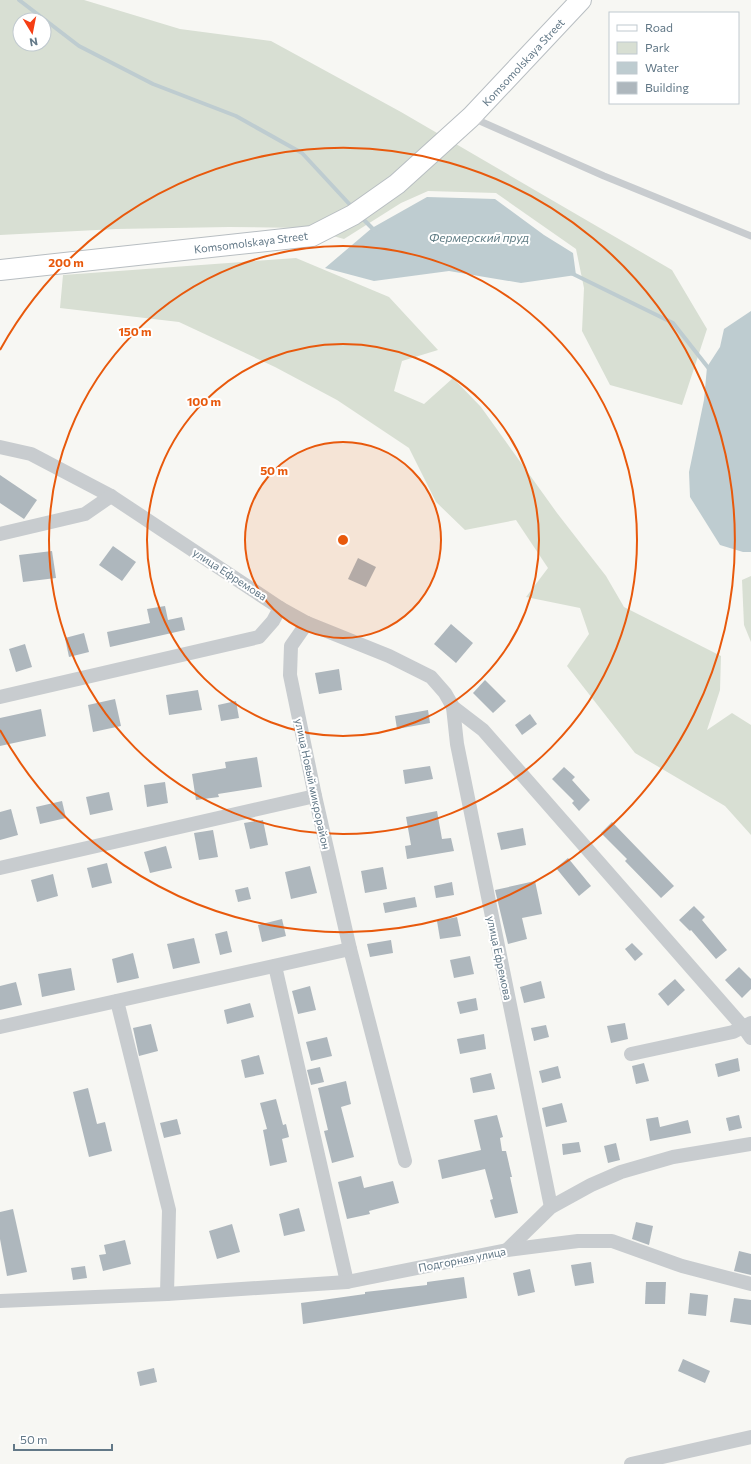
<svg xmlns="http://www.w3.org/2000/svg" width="751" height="1464" viewBox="0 0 751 1464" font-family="Commissioner,sans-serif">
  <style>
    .green { fill: #d8dfd3; fill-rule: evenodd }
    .water { fill: #beccd0 }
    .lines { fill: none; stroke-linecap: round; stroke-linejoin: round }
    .stream { stroke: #beccd0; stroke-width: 4 }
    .building { fill: #aeb7bd }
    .secondary-casing { stroke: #b8bec2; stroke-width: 22 }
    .lane { stroke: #c8cccf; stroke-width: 7 }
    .street { stroke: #c8cccf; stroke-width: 14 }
    .secondary { stroke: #fff; stroke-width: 20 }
    .ring { fill: none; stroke: #e8590c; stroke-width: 2 }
    .labels { text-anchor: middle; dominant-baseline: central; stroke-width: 4; stroke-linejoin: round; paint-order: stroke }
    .street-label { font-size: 11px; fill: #627887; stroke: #fff }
    .water-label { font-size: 12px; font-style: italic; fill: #5e7b83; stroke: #fff }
    .centre { fill: #e8590c; stroke: #fff; stroke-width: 2 }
    .ring-label { font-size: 12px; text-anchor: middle; font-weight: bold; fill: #e8590c; stroke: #fff; stroke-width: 4; stroke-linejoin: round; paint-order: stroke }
  </style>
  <rect width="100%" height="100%" fill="#f7f7f3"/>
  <g class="green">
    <path d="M 0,0 L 84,0 L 180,29 L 271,41 L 401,112 L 672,270 L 707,329 L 682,405 L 610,385 L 582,331 L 584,288 L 576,249 L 496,193 L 428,191 L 401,203 L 344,239 L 304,228 L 229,227 L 116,229 L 0,235 ZM 20,20 L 44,20 L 44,44 L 20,44 Z"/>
    <path d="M 296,258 L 389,297 L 438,350 L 402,361 L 394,391 L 424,404 L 453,378 L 481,407 L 557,513 L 606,576 L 624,607 L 721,656 L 720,690 L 707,730 L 732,713 L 751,725 L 751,835 L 725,806 L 635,753 L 567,666 L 589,634 L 580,608 L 526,597 L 548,568 L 516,520 L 465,530 L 436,502 L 409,448 L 337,400 L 275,367 L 179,322 L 60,308 L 63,275 Z"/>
    <path d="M 751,576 L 751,642 L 744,625 L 742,580 Z"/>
  </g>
  <g class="water">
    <path d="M 427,197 L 495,199 L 544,235 L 573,253 L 576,275 L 521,283 L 449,271 L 374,281 L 325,268 L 372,228 Z"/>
    <path d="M 751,311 L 751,552 L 743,552 L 720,545 L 690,497 L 689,472 L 704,400 L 707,367 L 720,347 L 724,329 Z"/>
  </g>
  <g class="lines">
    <g class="stream">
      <path d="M 19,0 L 79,46 L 153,84 L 236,116 L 302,153 L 353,208"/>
      <path d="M 360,216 L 375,231"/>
      <path d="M 571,273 L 673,323 L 710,370"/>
    </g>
  </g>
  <g class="building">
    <path d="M 0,475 L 37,500 L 24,519 L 0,503 Z"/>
    <path d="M 113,546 L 136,562 L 122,581 L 99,565 Z"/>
    <path d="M 52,551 L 56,578 L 23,582 L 19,555 Z"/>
    <path d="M 358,558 L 376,567 L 366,587 L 348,579 Z"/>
    <path d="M 165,606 L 168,620 L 182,617 L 185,630 L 110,647 L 107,632 L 150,623 L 147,609 Z"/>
    <path d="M 451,624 L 473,643 L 456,663 L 434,644 Z"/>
    <path d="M 84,633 L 89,652 L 69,657 L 65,638 Z"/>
    <path d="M 25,644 L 32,667 L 16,672 L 9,649 Z"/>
    <path d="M 339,669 L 342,690 L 319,694 L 315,673 Z"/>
    <path d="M 485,680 L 506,701 L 493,713 L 473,693 Z"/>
    <path d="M 198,690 L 202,710 L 169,715 L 166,695 Z"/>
    <path d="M 115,699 L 121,726 L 93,732 L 88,705 Z"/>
    <path d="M 236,701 L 239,718 L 221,721 L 218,705 Z"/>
    <path d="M 41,709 L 46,736 L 0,746 L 0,718 Z"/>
    <path d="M 428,710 L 430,723 L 397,729 L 395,716 Z"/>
    <path d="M 530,714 L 537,724 L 522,735 L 515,725 Z"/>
    <path d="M 257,757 L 262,787 L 218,794 L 219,797 L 196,800 L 192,774 L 226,768 L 225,762 Z"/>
    <path d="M 430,766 L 433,779 L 405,784 L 403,770 Z"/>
    <path d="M 564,767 L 575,777 L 572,780 L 590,800 L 579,811 L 572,803 L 574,801 L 552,779 Z"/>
    <path d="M 165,782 L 168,803 L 147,807 L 144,785 Z"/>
    <path d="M 109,792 L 113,810 L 90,815 L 86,797 Z"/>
    <path d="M 62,801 L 66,818 L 40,824 L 36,807 Z"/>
    <path d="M 11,809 L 18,835 L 0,840 L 0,812 Z"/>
    <path d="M 437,811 L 442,839 L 451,838 L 454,851 L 407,859 L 405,846 L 411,845 L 406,817 Z"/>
    <path d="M 263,820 L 268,845 L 250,849 L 244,823 Z"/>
    <path d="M 612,822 L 674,886 L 661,898 L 625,861 L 627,859 L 601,833 Z"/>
    <path d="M 523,828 L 526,845 L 501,850 L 497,833 Z"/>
    <path d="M 213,830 L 218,857 L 199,860 L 194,833 Z"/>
    <path d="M 166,846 L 172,868 L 150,873 L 144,852 Z"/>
    <path d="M 568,858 L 591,886 L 579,896 L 556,868 Z"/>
    <path d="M 107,863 L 112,883 L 92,888 L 87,868 Z"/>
    <path d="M 310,866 L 317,893 L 291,899 L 285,872 Z"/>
    <path d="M 383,867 L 387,889 L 365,893 L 361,871 Z"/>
    <path d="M 53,874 L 58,896 L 37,902 L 31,880 Z"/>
    <path d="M 535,881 L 542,914 L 522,918 L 527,939 L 508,944 L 495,890 Z"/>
    <path d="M 452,882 L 454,895 L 436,898 L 434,886 Z"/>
    <path d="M 248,887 L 251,899 L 238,902 L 235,890 Z"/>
    <path d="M 415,897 L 417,907 L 385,913 L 383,903 Z"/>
    <path d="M 694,906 L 705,917 L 702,920 L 727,950 L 716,959 L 691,930 L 690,931 L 679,920 Z"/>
    <path d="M 457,917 L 461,936 L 440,939 L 437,921 Z"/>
    <path d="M 282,919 L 286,936 L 262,942 L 258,925 Z"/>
    <path d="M 227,931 L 232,952 L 220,955 L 215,934 Z"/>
    <path d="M 194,938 L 200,963 L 173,969 L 167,944 Z"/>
    <path d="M 391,940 L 393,953 L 370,957 L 367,944 Z"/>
    <path d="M 632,943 L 643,954 L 635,961 L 625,949 Z"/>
    <path d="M 133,953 L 139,978 L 117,983 L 112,959 Z"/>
    <path d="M 470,956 L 474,974 L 454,978 L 450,960 Z"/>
    <path d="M 739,967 L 751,979 L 751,989 L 742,998 L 725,980 Z"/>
    <path d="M 71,968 L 75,990 L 42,997 L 38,974 Z"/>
    <path d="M 675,979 L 685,990 L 668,1006 L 658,994 Z"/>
    <path d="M 541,981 L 545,998 L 524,1003 L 520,987 Z"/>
    <path d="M 16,982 L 22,1005 L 0,1010 L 0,986 Z"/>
    <path d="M 310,986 L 316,1010 L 298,1014 L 292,991 Z"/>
    <path d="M 476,998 L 478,1010 L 460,1014 L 457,1002 Z"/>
    <path d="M 250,1003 L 254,1017 L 227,1024 L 224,1010 Z"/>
    <path d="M 625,1023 L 628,1039 L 611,1043 L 607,1026 Z"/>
    <path d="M 151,1024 L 158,1051 L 139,1056 L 133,1028 Z"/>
    <path d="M 546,1025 L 549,1037 L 534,1041 L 531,1028 Z"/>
    <path d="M 484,1034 L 486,1049 L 460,1054 L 457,1039 Z"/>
    <path d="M 327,1037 L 332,1056 L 311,1061 L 306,1042 Z"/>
    <path d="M 259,1055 L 264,1074 L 245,1078 L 241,1060 Z"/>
    <path d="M 738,1058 L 740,1071 L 718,1077 L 715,1064 Z"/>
    <path d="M 644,1063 L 649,1081 L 636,1084 L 632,1066 Z"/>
    <path d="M 558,1066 L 561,1078 L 542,1083 L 539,1071 Z"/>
    <path d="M 320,1067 L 324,1082 L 311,1085 L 307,1070 Z"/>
    <path d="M 491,1073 L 495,1089 L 473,1093 L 470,1078 Z"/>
    <path d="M 346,1081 L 351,1104 L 341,1107 L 354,1157 L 332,1163 L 324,1131 L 328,1130 L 318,1088 Z"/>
    <path d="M 88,1088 L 97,1124 L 105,1122 L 112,1151 L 89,1157 L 73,1092 Z"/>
    <path d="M 276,1099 L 283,1125 L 286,1124 L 289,1137 L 282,1139 L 287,1162 L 270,1166 L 263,1130 L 267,1129 L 260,1103 Z"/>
    <path d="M 562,1103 L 567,1122 L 546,1127 L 542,1108 Z"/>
    <path d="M 497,1115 L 503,1137 L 500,1138 L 502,1151 L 506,1151 L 512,1177 L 510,1177 L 518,1213 L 495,1218 L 490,1200 L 493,1199 L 485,1169 L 442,1179 L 438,1160 L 481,1150 L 474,1120 Z"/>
    <path d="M 739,1115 L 742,1128 L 729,1131 L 726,1118 Z"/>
    <path d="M 658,1117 L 660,1127 L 688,1120 L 691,1133 L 650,1141 L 646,1119 Z"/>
    <path d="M 177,1119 L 181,1134 L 164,1138 L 160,1123 Z"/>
    <path d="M 579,1142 L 581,1152 L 563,1155 L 562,1144 Z"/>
    <path d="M 616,1143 L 620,1160 L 608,1163 L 604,1146 Z"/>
    <path d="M 361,1176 L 364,1188 L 393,1181 L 399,1203 L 369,1211 L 370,1214 L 347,1219 L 338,1182 Z"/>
    <path d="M 299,1208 L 305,1231 L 284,1236 L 279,1214 Z"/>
    <path d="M 13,1209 L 27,1272 L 7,1276 L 0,1239 L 0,1212 Z"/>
    <path d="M 636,1222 L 653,1226 L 649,1245 L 632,1239 Z"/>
    <path d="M 232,1224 L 240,1252 L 217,1259 L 209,1231 Z"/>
    <path d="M 125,1240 L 131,1264 L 103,1271 L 99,1255 L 106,1254 L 104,1245 Z"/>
    <path d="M 739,1251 L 751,1254 L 751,1275 L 734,1271 Z"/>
    <path d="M 591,1262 L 594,1283 L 575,1286 L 571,1265 Z"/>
    <path d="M 85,1266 L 87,1278 L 73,1280 L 71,1268 Z"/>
    <path d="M 530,1269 L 535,1292 L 518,1296 L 513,1273 Z"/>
    <path d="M 464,1277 L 467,1298 L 303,1324 L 301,1303 L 365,1294 L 365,1292 L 427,1285 L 427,1282 Z"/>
    <path d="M 646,1282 L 666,1282 L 665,1304 L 645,1304 Z"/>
    <path d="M 690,1293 L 708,1295 L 706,1316 L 688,1314 Z"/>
    <path d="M 734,1298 L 751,1300 L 751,1325 L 730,1322 Z"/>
    <path d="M 683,1359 L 710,1371 L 705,1383 L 678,1371 Z"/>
    <path d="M 154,1368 L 157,1382 L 140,1386 L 137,1372 Z"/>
  </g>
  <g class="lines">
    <defs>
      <path id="secondary" d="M 0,270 L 312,236 L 353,215 L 397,184 L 471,117 L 581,0"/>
    </defs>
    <use href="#secondary" class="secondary-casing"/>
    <path class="lane" d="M 473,118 L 604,176 L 751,236"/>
    <g class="street">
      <path d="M 0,447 L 31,454 L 111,496 L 280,608 L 307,623 L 389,656 L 431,677 L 445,693 L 453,707 L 483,730 L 744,1028 L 751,1038"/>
      <path d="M 0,534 L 85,514 L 111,496"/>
      <path d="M 307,623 L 291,646 L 290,675 L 315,796 L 350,949 L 405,1161"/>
      <path d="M 0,697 L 259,637 L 273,621 L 280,608"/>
      <path d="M 453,707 L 457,744 L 551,1207"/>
      <path d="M 0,868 L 315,796"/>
      <path d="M 275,966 L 347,1282"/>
      <path d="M 117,1001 L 169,1210 L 167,1294"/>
      <path d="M 0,1027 L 350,949"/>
      <path d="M 631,1054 L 733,1032 L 751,1023"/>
      <path d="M 507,1250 L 551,1207 L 591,1185 L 621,1172 L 673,1157 L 751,1144"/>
      <path d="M 0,1301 L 167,1294 L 347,1282 L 507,1250 L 578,1241 L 612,1241 L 682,1266 L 751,1284"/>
      <path d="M 631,1464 L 751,1437"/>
    </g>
    <use href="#secondary" class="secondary"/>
  </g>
  <circle cx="343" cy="540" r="98" fill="#e8590c" fill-opacity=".12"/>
  <g class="ring">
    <circle cx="343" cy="540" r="98"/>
    <circle cx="343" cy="540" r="196"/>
    <circle cx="343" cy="540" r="294"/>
    <path d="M0 350A392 392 0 1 1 0 730"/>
  </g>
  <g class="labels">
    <g class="street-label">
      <text transform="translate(523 62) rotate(-47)">Komsomolskaya Street</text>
      <text transform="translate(251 242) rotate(-7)">Komsomolskaya Street</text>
      <text transform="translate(230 574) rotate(33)">улица Ефремова</text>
      <text transform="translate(313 784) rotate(78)">улица Новый микрорайон</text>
      <text transform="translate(500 958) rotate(78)">улица Ефремова</text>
      <text transform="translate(462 1259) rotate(-11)">Подгорная улица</text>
    </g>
    <g class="water-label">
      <text x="479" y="237">Фермерский пруд</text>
    </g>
  </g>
  <circle cx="343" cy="540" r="6" class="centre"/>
  <g class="ring-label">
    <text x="66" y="267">200 m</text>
    <text x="135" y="336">150 m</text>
    <text x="204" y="406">100 m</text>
    <text x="274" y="475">50 m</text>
  </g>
  <rect x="609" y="12" width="130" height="92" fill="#ffffff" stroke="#c0c9cf"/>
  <rect x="617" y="25" width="20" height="6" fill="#ffffff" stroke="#c0c9cf"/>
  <text x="645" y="32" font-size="12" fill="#627887">Road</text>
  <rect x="617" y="42" width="20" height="12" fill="#d8dfd3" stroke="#c0c9cf"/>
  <text x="645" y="52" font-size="12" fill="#627887">Park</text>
  <rect x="617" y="62" width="20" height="12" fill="#beccd0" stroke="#c0c9cf"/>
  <text x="645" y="72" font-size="12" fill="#627887">Water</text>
  <rect x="617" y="82" width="20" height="12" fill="#aeb7bd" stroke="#c0c9cf"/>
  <text x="645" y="92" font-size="12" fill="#627887">Building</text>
  <g transform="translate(32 32) rotate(170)"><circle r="19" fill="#ffffff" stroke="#c0c9cf"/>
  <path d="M0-3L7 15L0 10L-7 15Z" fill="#f53e14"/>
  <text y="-6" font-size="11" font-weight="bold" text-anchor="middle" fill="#627887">N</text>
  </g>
  <path d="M14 1444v6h98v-6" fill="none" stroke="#627887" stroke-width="2"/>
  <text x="20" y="1444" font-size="12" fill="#627887" stroke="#ffffff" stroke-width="3" paint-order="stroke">50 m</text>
</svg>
